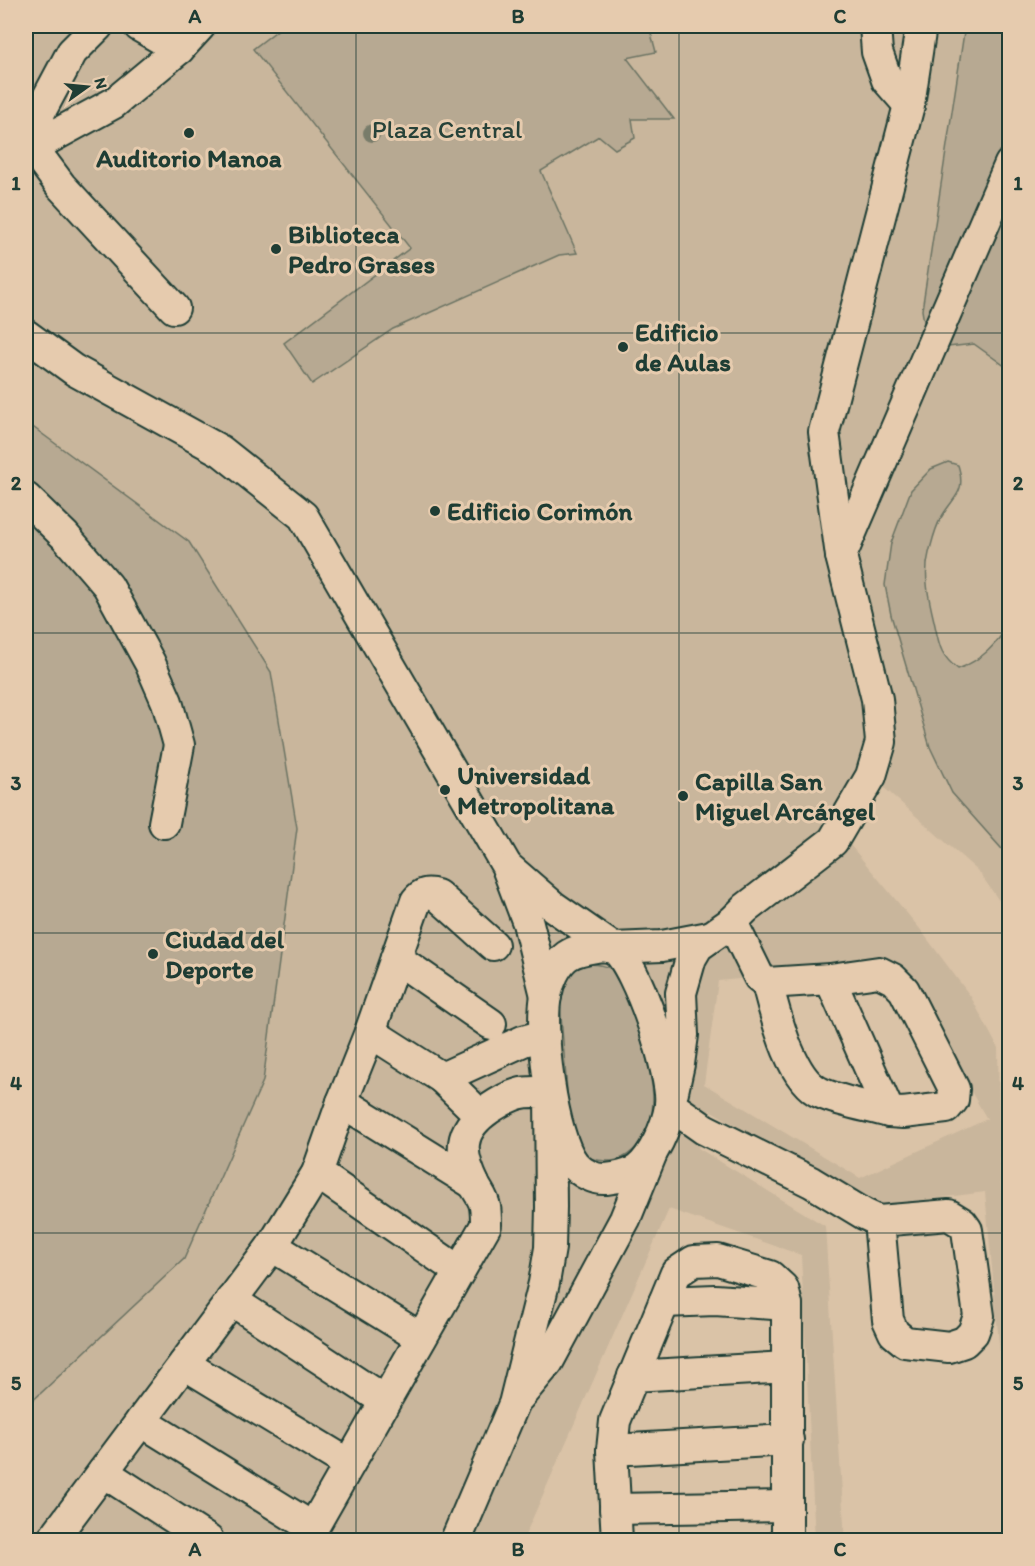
<svg xmlns="http://www.w3.org/2000/svg" width="1035" height="1566" viewBox="0 0 1035 1566" font-family="Itim,sans-serif">
  <style>
    .built { fill: #c9b69c; fill-rule: evenodd }
    .green { fill: #b7a992; stroke: #6b7363; stroke-width: 1.5 }
    .lines { fill: none; stroke-linecap: round; stroke-linejoin: round }
    .minor-casing { stroke: #1f3d34; stroke-width: 34 }
    .minor { stroke: #e6cbae; stroke-width: 30 }
    .tree { fill: #787c6a }
    .grid { fill: none; stroke: #1f3d34; stroke-width: 1.5; stroke-opacity: 0.55 }
    .poi-dot { fill: #1f3d34; stroke: #e6cbae; stroke-width: 2 }
    .labels { text-anchor: middle; dominant-baseline: central; stroke-width: 6; stroke-linejoin: round; paint-order: stroke }
    .park-label { font-size: 26px; fill: #274239; stroke: #e6cbae }
    .poi-label { font-size: 26px; font-weight: bold; fill: #1f3d34; stroke: #e6cbae; text-anchor: start }
    .neatline { fill: none; stroke: #1f3d34; stroke-width: 2 }
    .grid-label { font-size: 20px; text-anchor: middle; font-weight: bold; fill: #1f3d34 }
  </style>
  <rect width="100%" height="100%" fill="#dac3a7"/>
  <filter id="ink" filterUnits="userSpaceOnUse"><feTurbulence type="fractalNoise" baseFrequency=".0167" numOctaves="2"/><feDisplacementMap in="SourceGraphic" scale="12" xChannelSelector="R" yChannelSelector="G"/><feConvolveMatrix kernelMatrix="1 2 1 2 8 2 1 2 1" color-interpolation-filters="sRGB"/></filter>
  <g filter="url(#ink)">
    <path class="built" d="M 26,26 L 1009,26 L 1009,915 L 979,872 L 872,777 L 841,834 L 920,929 L 971,997 L 998,1048 L 1000,1170 L 1010,1315 L 1009,1441 L 1008,1441 L 985,1192 L 901,1203 L 866,1204 L 710,1110 L 698,1148 L 825,1226 L 845,1540 L 815,1540 L 801,1255 L 669,1209 L 523,1540 L 26,1540 ZM 897,964 L 987,1119 L 860,1178 L 704,1084 L 718,981 Z"/>
    <g class="green">
      <path d="M 283,26 L 649,26 L 656,52 L 627,58 L 674,119 L 632,119 L 635,138 L 615,149 L 599,136 L 541,171 L 577,253 L 559,255 L 393,329 L 312,384 L 284,343 L 410,248 L 253,49 Z"/>
      <path d="M 965,26 L 1009,26 L 1009,369 L 974,344 L 939,348 L 927,340 L 922,310 Z"/>
      <path d="M 26,422 L 189,542 L 271,672 L 297,828 L 263,1081 L 184,1259 L 26,1407 Z"/>
      <path d="M 948,462 L 958,465 C 967,494 953,496 941,518 C 935,528 932,542 929,553 C 923,575 929,600 934,621 C 939,643 939,655 958,669 C 983,659 995,646 1009,624 L 1009,857 L 952,793 L 930,747 L 891,615 L 885,585 L 891,543 L 911,490 L 931,469 Z"/>
      <path d="M 587,964 C 597,964 609,965 617,973 C 623,980 634,1015 637,1025 C 648,1063 666,1110 638,1145 C 624,1162 610,1164 589,1158 L 579,1143 L 569,1115 L 560,1004 L 562,988 L 571,970 Z"/>
    </g>
    <g class="lines">
      <defs>
        <g id="minor">
          <path d="M 98,26 L 72,52 L 40,112 L 33,147 L 114,103 L 179,49 L 200,26"/>
          <path d="M 139,26 L 179,49"/>
          <path d="M 875,26 L 877,52 L 887,80 L 909,105"/>
          <path d="M 26,139 L 61,186 L 174,308"/>
          <path d="M 26,335 L 74,370 L 221,451 L 303,516 L 506,865 L 528,923 L 546,996"/>
          <path d="M 26,498 L 65,536 L 108,586 L 150,663 L 167,702 L 179,745 L 164,823"/>
          <path d="M 841,556 L 1010,164"/>
          <path d="M 510,869 L 554,907 L 613,948 L 662,946 L 709,937"/>
          <path d="M 732,922 L 759,977 L 767,983 L 830,979 L 889,1112 L 903,1113 L 946,1108 L 953,1100 L 954,1089 L 904,990 L 893,979 L 879,972 L 830,979"/>
          <path d="M 602,946 C 606,947 611,947 615,949 C 638,967 674,1077 670,1106 C 667,1126 653,1158 637,1170 C 629,1175 616,1178 606,1179 C 595,1180 581,1173 574,1164 C 552,1137 539,1030 546,996 C 548,983 556,964 567,956 C 577,949 590,948 602,946 Z"/>
          <path d="M 396,958 L 491,1024"/>
          <path d="M 767,983 C 775,1013 790,1080 821,1093 C 842,1102 867,1106 889,1112"/>
          <path d="M 370,1032 L 416,901 C 422,893 427,892 437,895 L 493,945"/>
          <path d="M 442,1078 L 480,1115"/>
          <path d="M 342,1102 L 474,1184"/>
          <path d="M 317,1173 L 459,1271"/>
          <path d="M 879,1221 L 888,1320 L 894,1333 L 905,1342 L 949,1347 L 964,1342 L 973,1333 L 979,1316 L 967,1230 L 962,1223 L 949,1215 L 879,1221 L 864,1214 L 811,1182 L 704,1129 L 670,1105 L 679,1064 L 683,1035 L 681,993 L 691,958 L 698,946 L 732,922 L 746,908 L 833,841 L 871,776 L 881,742 L 877,699 L 841,556 L 824,432 L 909,105 L 921,26"/>
          <path d="M 272,1246 L 421,1338"/>
          <path d="M 231,1300 L 385,1401"/>
          <path d="M 664,1302 L 715,1300 L 787,1305"/>
          <path d="M 184,1364 L 349,1464"/>
          <path d="M 633,1376 L 787,1367"/>
          <path d="M 519,1397 L 548,1362 L 625,1219 L 651,1155"/>
          <path d="M 141,1421 L 313,1528"/>
          <path d="M 612,1450 L 788,1440"/>
          <path d="M 103,1472 L 208,1540"/>
          <path d="M 615,1509 L 787,1506"/>
          <path d="M 52,1540 L 272,1246 L 317,1173 L 342,1102 L 370,1032 L 442,1078 L 523,1041 L 545,1035"/>
          <path d="M 306,1540 L 486,1225 C 486,1219 486,1212 485,1207 C 484,1199 478,1192 475,1186 C 459,1153 457,1131 489,1109 C 513,1093 522,1090 550,1093 L 551,1207 L 550,1248 L 544,1283 L 514,1404 L 456,1540"/>
          <path d="M 617,1540 L 612,1450 L 615,1421 L 676,1273 L 694,1261 L 718,1260 L 770,1276 L 783,1288 L 787,1305 L 787,1540"/>
        </g>
      </defs>
      <use href="#minor" class="minor-casing"/>
      <use href="#minor" class="minor"/>
    </g>
    <circle class="tree" cx="372" cy="133" r="9"/>
  </g>
  <path class="grid" d="M 356,26 L 356,1540M 679,26 L 679,1540M 26,333 L 1010,333M 26,633 L 1010,633M 26,933 L 1010,933M 26,1233 L 1010,1233"/>
  <g class="poi-dot">
    <circle cx="189" cy="133" r="6"/>
    <circle cx="276" cy="249" r="6"/>
    <circle cx="623" cy="347" r="6"/>
    <circle cx="435" cy="511" r="6"/>
    <circle cx="445" cy="790" r="6"/>
    <circle cx="683" cy="796" r="6"/>
    <circle cx="153" cy="954" r="6"/>
  </g>
  <g class="labels">
    <g class="park-label">
      <text x="447" y="129">Plaza Central</text>
    </g>
    <g class="poi-label">
      <text x="189" y="158" text-anchor="middle">Auditorio Manoa</text>
      <text x="288" y="234">Biblioteca<tspan x="288" dy="30">Pedro Grases</tspan></text>
      <text x="635" y="332">Edificio<tspan x="635" dy="30">de Aulas</tspan></text>
      <text x="447" y="511">Edificio Corimón</text>
      <text x="457" y="775">Universidad<tspan x="457" dy="30">Metropolitana</tspan></text>
      <text x="695" y="781">Capilla San<tspan x="695" dy="30">Miguel Arcángel</tspan></text>
      <text x="165" y="939">Ciudad del<tspan x="165" dy="30">Deporte</tspan></text>
    </g>
  </g>
  <rect width="1035" height="1566" fill="none" stroke="#e6cbae" stroke-width="66"/>
  <g transform="translate(87 87) rotate(75)" stroke="#e6cbae" stroke-width="4.5" paint-order="stroke">
  <path d="M0-4.5L10 22L0 15L-10 22Z" fill="#1f3d34"/>
  <text y="-9" font-size="16" font-weight="bold" text-anchor="middle" fill="#1f3d34">N</text>
  </g>
  <rect x="33" y="33" width="969" height="1500" class="neatline"/>
  <g class="grid-label">
    <text x="195" y="23">A</text>
    <text x="518" y="23">B</text>
    <text x="840" y="23">C</text>
    <text x="16" y="190">1</text>
    <text x="1018" y="190">1</text>
    <text x="16" y="490">2</text>
    <text x="1018" y="490">2</text>
    <text x="16" y="790">3</text>
    <text x="1018" y="790">3</text>
    <text x="16" y="1090">4</text>
    <text x="1018" y="1090">4</text>
    <text x="16" y="1390">5</text>
    <text x="1018" y="1390">5</text>
    <text x="195" y="1556">A</text>
    <text x="518" y="1556">B</text>
    <text x="840" y="1556">C</text>
  </g>
</svg>
